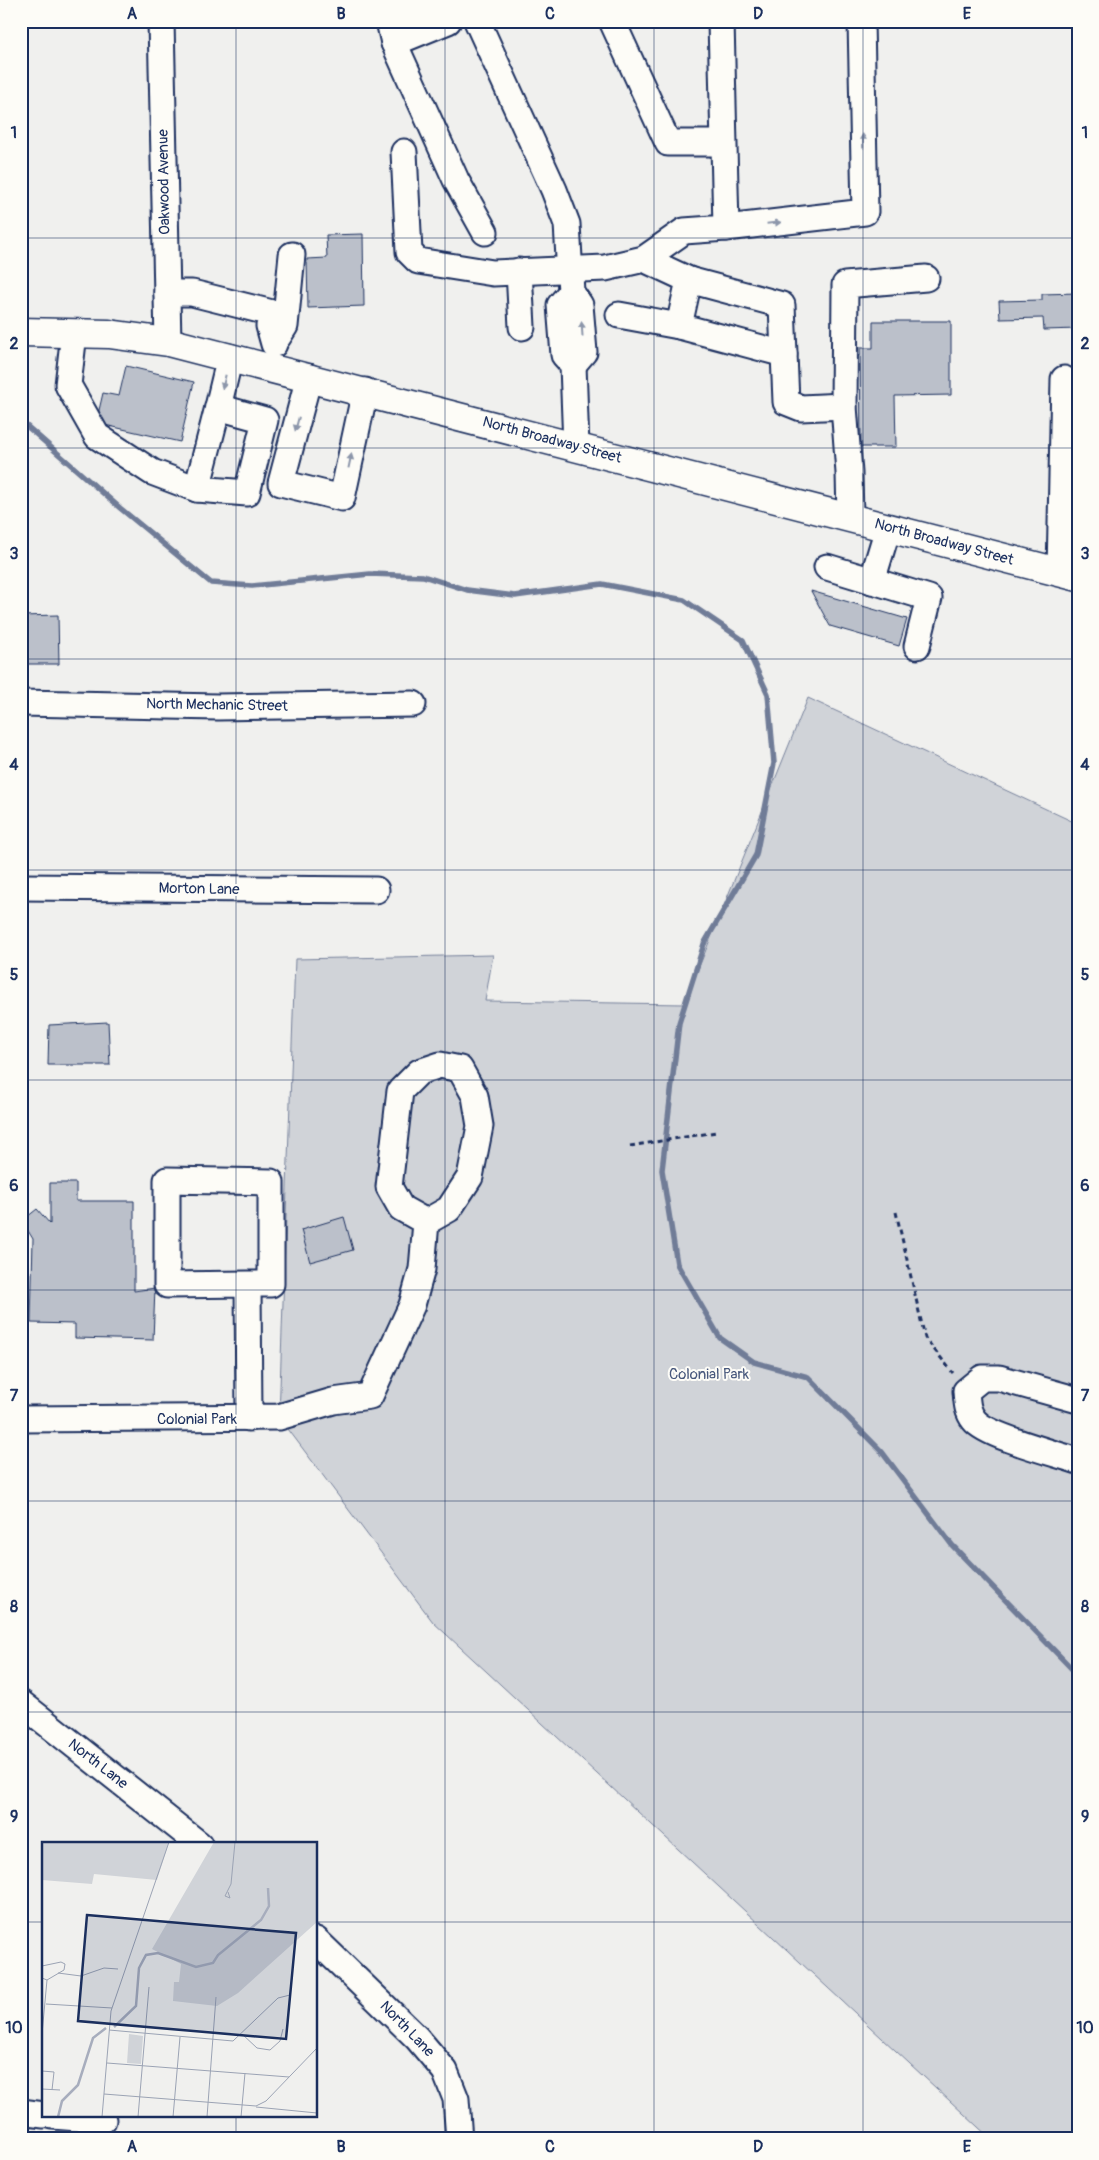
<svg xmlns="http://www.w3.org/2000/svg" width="1099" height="2160" viewBox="0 0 1099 2160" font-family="Pangolin,sans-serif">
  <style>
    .green { fill: #d0d3d8; stroke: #76819b }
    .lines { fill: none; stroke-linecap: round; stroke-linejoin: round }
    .stream { stroke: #6f7b97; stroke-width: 5.5 }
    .building { fill: #bbc0ca; stroke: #1b2f5e }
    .minor-casing { stroke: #1b2f5e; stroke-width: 29 }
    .major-casing { stroke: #1b2f5e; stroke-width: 31 }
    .path { stroke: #1b2f5e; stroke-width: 3; stroke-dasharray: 5 4; stroke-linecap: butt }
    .minor { stroke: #fdfcf7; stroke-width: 25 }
    .major { stroke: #fdfcf7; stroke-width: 28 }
    .oneway { fill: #8c96aa }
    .grid { fill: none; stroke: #1b2f5e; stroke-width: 1; stroke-opacity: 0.55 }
    .labels { text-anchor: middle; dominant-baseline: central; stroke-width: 4; stroke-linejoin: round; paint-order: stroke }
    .street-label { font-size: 15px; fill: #1b2f5e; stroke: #fdfcf7 }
    .park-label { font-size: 15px; fill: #48587c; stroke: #fdfcf7 }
    .inset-river { fill: none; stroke: #a7adbd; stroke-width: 2.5 }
    .inset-road { fill: none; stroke: #9ba3b4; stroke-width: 1 }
    .view { fill: #1b2f5e; fill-opacity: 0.15; stroke: #1b2f5e; stroke-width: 2.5 }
    .inset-edge { fill: none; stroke: #1b2f5e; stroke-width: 2.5 }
    .neatline { fill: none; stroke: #1b2f5e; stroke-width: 2 }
    .grid-label { font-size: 16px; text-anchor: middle; font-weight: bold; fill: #1b2f5e }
  </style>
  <rect width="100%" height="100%" fill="#f0f0ee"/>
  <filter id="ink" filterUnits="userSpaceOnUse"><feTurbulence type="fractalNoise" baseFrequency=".02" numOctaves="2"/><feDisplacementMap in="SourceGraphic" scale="10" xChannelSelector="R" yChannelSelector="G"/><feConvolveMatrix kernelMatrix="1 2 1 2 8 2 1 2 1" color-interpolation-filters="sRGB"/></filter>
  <g filter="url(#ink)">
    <path class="green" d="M 808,698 L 1078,824 L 1078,2139 L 991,2139 L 433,1622 L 279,1417 L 295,959 L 493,955 L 485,1001 L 684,1004 Z"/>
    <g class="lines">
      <path class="stream" d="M 21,421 L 120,508 L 211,583 L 252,586 L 370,574 L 423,576 L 467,590 L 515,596 L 602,584 L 684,600 L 743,640 L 768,694 L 774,763 L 756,855 L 704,944 L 679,1023 L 662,1170 L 677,1264 L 720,1338 L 754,1362 L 808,1377 L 882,1452 L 952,1545 L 1078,1675"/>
    </g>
    <g class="building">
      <path d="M 363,234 L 364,306 L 308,308 L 307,259 L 327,258 L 326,235 Z"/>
      <path d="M 1078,293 L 1078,329 L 1044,330 L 1043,318 L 1000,319 L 999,301 L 1042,300 L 1042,294 Z"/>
      <path d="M 873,321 L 951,321 L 951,395 L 895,396 L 896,447 L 861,447 L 860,348 L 873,348 Z"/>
      <path d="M 126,366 L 194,382 L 180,442 L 96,423 L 103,393 L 119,396 Z"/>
      <path d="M 811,591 L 907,619 L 899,646 L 830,626 Z"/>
      <path d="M 58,615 L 59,664 L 21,664 L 21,616 Z"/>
      <path d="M 108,1022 L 110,1065 L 48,1065 L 49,1025 Z"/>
      <path d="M 50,1183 L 76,1183 L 76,1201 L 134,1201 L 134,1291 L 155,1288 L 153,1340 L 75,1338 L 75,1324 L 31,1323 L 33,1239 L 22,1221 L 37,1209 L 50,1224 Z"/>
      <path d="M 344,1217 L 353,1250 L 310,1262 L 301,1230 Z"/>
    </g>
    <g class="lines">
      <defs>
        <g id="minor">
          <path d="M 161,21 L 168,342"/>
          <path d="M 389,21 L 394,43 L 456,180 L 485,232"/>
          <path d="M 477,21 L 554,190 L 567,224 L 571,292 L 580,305 L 584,352 L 573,365"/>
          <path d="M 612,21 L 668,143 L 723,143"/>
          <path d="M 394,43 L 448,21"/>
          <path d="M 404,152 L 409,252 L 418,261 L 493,273 L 605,268 L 644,259 L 684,231 L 726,228 L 721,21"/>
          <path d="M 726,228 L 865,212 L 861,21"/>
          <path d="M 519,271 L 522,327"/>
          <path d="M 689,280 L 782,305 L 786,402 L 801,408 L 844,406"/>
          <path d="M 571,292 L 560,305 L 564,355 L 573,365 L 576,446"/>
          <path d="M 167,293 L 192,293 L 272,313 L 269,326 L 274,344"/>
          <path d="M 619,315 L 679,326 L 689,280 L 644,259"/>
          <path d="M 679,326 L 784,354"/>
          <path d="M 74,333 L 68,385 L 97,436 L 152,472 L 197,489"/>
          <path d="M 278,337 L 285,326 L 292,255"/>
          <path d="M 309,377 L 281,483 L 342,498 L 365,391"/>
          <path d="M 218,407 L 265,420 L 247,493 L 197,489 Z"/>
          <path d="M 218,407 L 230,357"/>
          <path d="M 850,517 L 849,473 L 844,406 L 845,285 L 926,278"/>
          <path d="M 827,567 L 929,598 L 917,646"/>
          <path d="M 1060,572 L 1064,379"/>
          <path d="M 872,581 L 888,528"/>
          <path d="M 21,703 L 218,707 L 413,704"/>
          <path d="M 21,887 L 376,890"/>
          <path d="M 248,1284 L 271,1284 L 271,1182 L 167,1180 L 167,1285 L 248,1284 L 249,1418"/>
          <path d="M 1078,1400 L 999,1378 L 982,1378 L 966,1391 C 967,1403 967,1411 974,1420 C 986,1436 1057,1454 1078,1461"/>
          <path d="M 21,1419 L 279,1417 L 333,1401 L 370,1396 L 412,1305 L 422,1269 L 426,1222 L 449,1209 L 470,1177 L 480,1126 L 475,1096 L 460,1069 L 440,1065 L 419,1072 L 400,1091 L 389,1187 L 401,1208 L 426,1222"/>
          <path d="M 21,1703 L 199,1844"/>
          <path d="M 316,1940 L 417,2038 L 445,2071 L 456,2099 L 459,2139"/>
          <path d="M 21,2112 L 44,2115"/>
          <path d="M 53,2116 L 103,2120"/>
        </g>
        <path id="major" d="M 21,332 L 109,334 L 168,342 L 1078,577"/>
      </defs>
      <use href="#minor" class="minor-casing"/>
      <use href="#major" class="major-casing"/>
      <g class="path">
        <path d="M 630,1146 L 716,1132"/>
        <path d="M 896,1212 L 925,1338 L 953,1373"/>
      </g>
      <use href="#minor" class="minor"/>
      <use href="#major" class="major"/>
    </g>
    <defs><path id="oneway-solid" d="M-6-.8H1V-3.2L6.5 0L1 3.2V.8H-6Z" transform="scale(1.25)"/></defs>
    <g class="oneway">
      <use href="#oneway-solid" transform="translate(863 141) rotate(-91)"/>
      <use href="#oneway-solid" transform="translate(774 223) rotate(-6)"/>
      <use href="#oneway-solid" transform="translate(582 329) rotate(-94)"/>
      <use href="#oneway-solid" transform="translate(224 382) rotate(103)"/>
      <use href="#oneway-solid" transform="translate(297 424) rotate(105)"/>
      <use href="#oneway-solid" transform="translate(350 461) rotate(-78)"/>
    </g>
  </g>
  <path class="grid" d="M 236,21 L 236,1844M 445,21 L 445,2139M 654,21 L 654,2139M 863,21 L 863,2139M 21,238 L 1078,238M 21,448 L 1078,448M 21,659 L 1078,659M 21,870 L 1078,870M 21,1080 L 1078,1080M 21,1290 L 1078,1290M 21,1501 L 1078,1501M 21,1712 L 1078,1712M 21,1922 L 44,1922M 316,1922 L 1078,1922M 236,2116 L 236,2139"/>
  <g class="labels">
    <g class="street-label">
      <text transform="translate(164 182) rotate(-91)">Oakwood Avenue</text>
      <text transform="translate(552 440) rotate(15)">North Broadway Street</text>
      <text transform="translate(944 542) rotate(15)">North Broadway Street</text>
      <text transform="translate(217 705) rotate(1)">North Mechanic Street</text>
      <text transform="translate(199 889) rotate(1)">Morton Lane</text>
      <text x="197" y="1419">Colonial Park</text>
      <text transform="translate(98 1764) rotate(38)">North Lane</text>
      <text transform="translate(407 2029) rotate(46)">North Lane</text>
    </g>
    <g class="park-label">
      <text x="709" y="1374">Colonial Park</text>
    </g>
  </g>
  <g transform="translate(42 1842)">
    <rect width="275" height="275" fill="#f0f0ee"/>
    <path d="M 0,0 L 127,0 L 115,38 L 52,32 L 50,42 L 0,38 ZM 172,0 L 275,0 L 275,80 L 196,151 L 175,164 L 131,159 L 132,140 L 137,140 L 139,122 L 110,107 ZM 87,192 L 101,194 L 99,222 L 85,221 Z" fill="#d0d3d8"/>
    <path class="inset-river" d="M 72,185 L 94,164 L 97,126 L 104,113 L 116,111 L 154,125 L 171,121 L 176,113 L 219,78 L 227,64 L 226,46M 16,275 L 20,259 L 36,243 L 51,196 L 64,186"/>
    <path class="inset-road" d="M 186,50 L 188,56 L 183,54 L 189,42 L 193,0M 0,124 L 19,120 L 23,122 L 22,128 L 5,138 L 0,136M 16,131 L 39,134 L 62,126 L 76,127M 4,162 L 70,166M 67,188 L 191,199 L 236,156 L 248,153M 0,192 L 5,138M 200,192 L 215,206 L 228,208 L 238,199 L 241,187M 65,221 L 247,235M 0,229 L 12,230 L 10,248M 0,247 L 18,248M 62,252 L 214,264 L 224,259 L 275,206M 214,265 L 275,271M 60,275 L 69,169 L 127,0M 96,275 L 107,145M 131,275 L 138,195M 165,275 L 174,155M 199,275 L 203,231"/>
    <path class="view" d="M 45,73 L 254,91 L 244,197 L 36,179 Z"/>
    <rect width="275" height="275" class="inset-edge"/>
  </g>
  <rect width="1099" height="2160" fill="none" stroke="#fdfcf7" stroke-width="55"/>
  <rect x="28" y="28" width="1044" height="2104" class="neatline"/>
  <g class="grid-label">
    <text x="132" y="19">A</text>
    <text x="341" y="19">B</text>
    <text x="550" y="19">C</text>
    <text x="758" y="19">D</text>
    <text x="967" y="19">E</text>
    <text x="14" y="138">1</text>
    <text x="1085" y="138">1</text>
    <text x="14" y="349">2</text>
    <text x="1085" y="349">2</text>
    <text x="14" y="559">3</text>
    <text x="1085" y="559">3</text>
    <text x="14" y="770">4</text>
    <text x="1085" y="770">4</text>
    <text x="14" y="980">5</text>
    <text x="1085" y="980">5</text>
    <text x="14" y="1191">6</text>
    <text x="1085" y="1191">6</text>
    <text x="14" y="1401">7</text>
    <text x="1085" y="1401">7</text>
    <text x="14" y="1612">8</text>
    <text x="1085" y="1612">8</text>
    <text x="14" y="1822">9</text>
    <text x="1085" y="1822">9</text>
    <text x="14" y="2033">10</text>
    <text x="1085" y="2033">10</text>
    <text x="132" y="2152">A</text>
    <text x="341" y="2152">B</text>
    <text x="550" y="2152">C</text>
    <text x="758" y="2152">D</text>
    <text x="967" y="2152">E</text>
  </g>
</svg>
